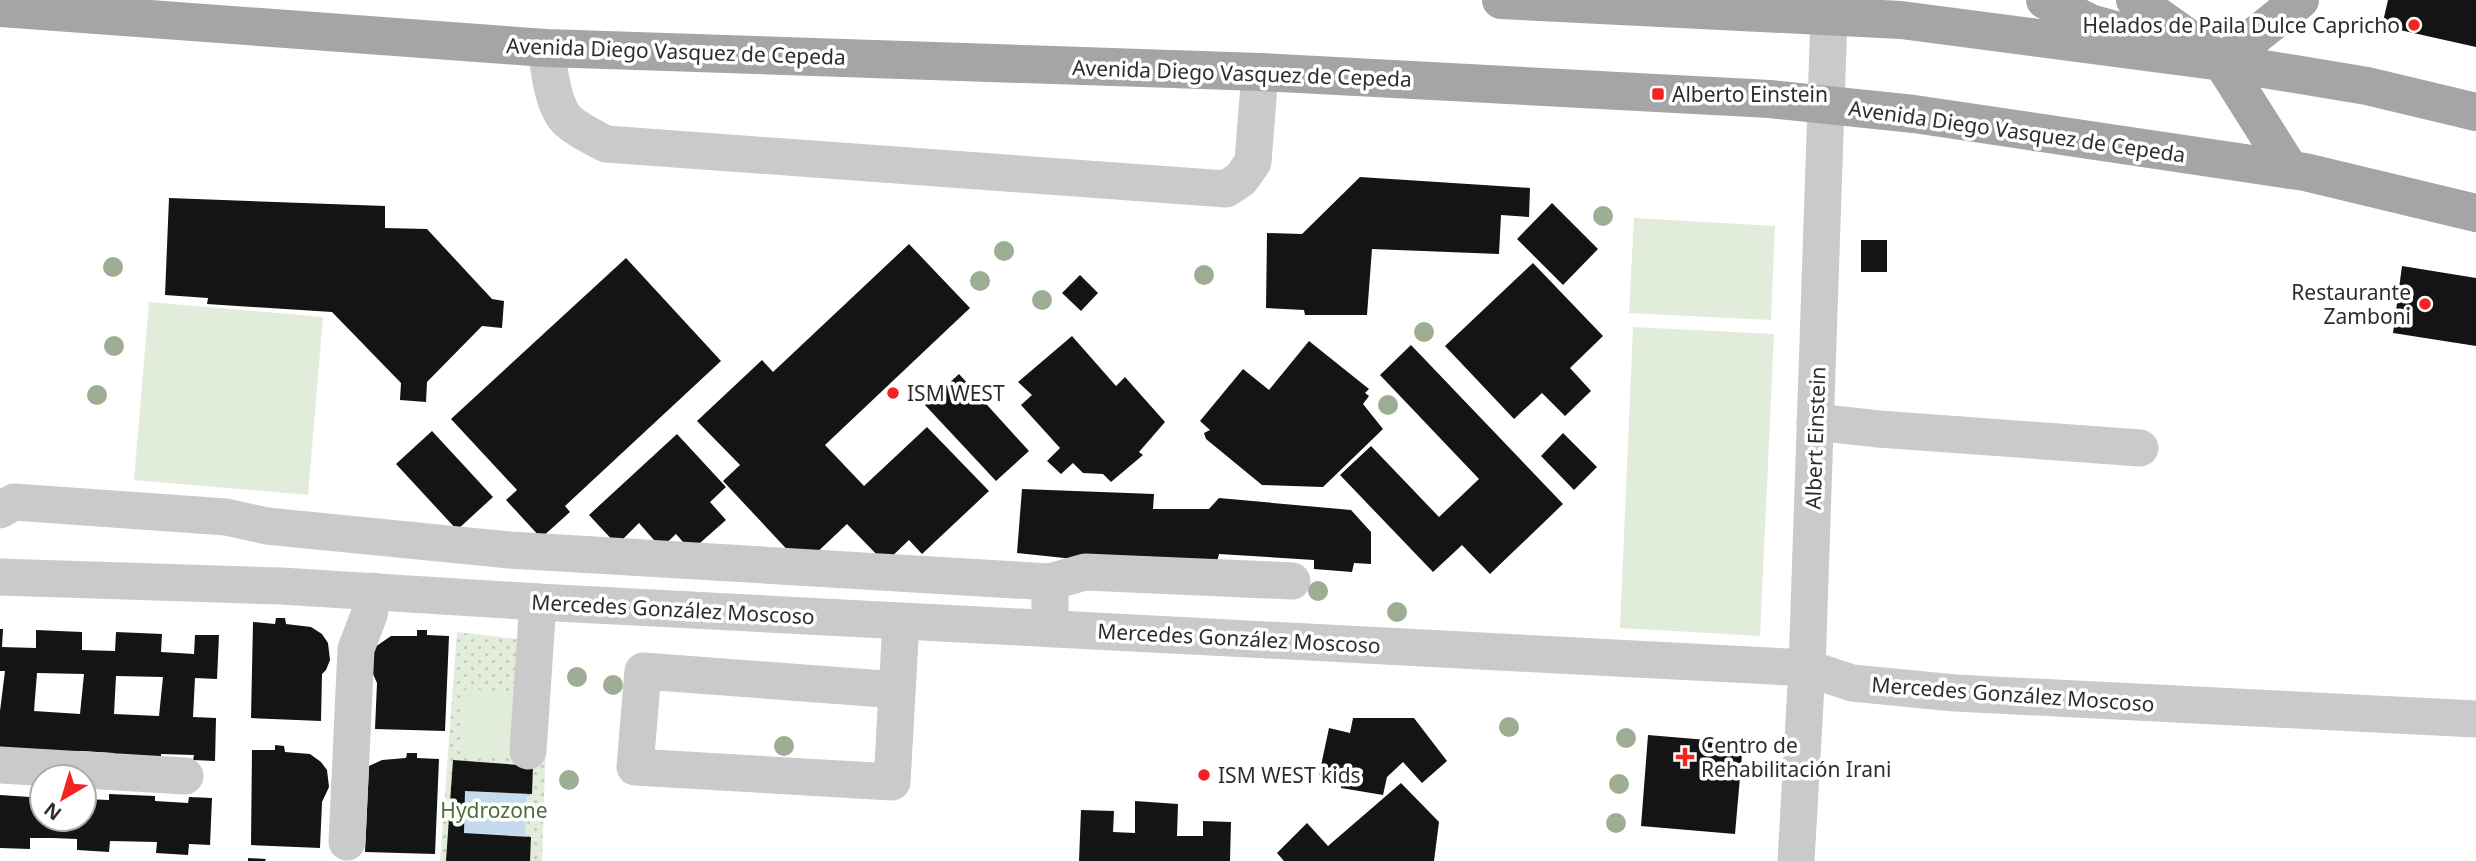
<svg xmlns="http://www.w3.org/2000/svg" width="2476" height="861" viewBox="0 0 2476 861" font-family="'Noto Sans',sans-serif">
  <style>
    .park { fill: url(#park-dots) }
    .garden { fill: #e2ecda }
    .water { fill: #c4daee }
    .building { fill: #141414; fill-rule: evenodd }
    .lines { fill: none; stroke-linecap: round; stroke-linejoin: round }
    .minor { stroke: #cacaca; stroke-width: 37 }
    .major { stroke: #a5a5a5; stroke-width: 38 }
    .tree { fill: #9dae92 }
    .poi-dot { fill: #f32321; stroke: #fff; stroke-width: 2.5 }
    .labels { text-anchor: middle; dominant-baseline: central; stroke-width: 7; stroke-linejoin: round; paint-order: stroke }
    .poi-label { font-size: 21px; fill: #2d2d2d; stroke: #fff; text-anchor: start }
    .street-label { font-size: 21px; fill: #2d2d2d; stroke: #fff }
    .park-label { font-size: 21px; fill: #4c6c38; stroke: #fff }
  </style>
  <defs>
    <pattern id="park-dots" width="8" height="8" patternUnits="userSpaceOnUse" patternTransform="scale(1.75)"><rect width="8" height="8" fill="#e2ecda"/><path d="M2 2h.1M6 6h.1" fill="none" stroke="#c2cbbb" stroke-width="1.8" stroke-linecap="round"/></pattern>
  </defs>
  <rect width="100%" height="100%" fill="#fff"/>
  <path class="park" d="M 457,632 L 549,643 L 542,861 L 440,861 Z"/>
  <g class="garden">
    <path d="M 1634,218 L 1775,226 L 1771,320 L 1629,313 Z"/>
    <path d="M 149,302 L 323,317 L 308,495 L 134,480 Z"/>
    <path d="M 1633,327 L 1774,334 L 1760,636 L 1620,628 Z"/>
    <path d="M 465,689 L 521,692 L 518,756 L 462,754 Z"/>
  </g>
  <path class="water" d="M 465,791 L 527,794 L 525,836 L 464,833 Z"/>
  <g class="building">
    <path d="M 2388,0 L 2476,0 L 2476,47 L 2382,26 Z"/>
    <path d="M 1360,177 L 1530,188 L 1529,217 L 1501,215 L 1499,254 L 1372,249 L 1367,315 L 1305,315 L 1304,310 L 1266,308 L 1267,233 L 1302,234 Z"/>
    <path d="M 169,198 L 385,206 L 385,228 L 427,229 L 492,299 L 504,301 L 502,328 L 482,326 L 427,382 L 426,402 L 400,400 L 401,383 L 332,312 L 207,304 L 208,298 L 165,295 Z"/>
    <path d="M 1552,203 L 1598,249 L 1563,285 L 1517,239 Z"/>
    <rect x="1861" y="240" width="26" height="32"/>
    <path d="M 909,244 L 970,308 L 825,445 L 864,486 L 927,427 L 989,491 L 922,554 L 909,540 L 885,563 L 847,524 L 812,557 L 804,549 L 795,558 L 723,481 L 740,465 L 697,421 L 762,360 L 773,372 Z"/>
    <path d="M 626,258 L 721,361 L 565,506 L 570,512 L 541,538 L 506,500 L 517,490 L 451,419 Z"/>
    <path d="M 1533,263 L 1603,336 L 1570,368 L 1591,391 L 1565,416 L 1542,393 L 1514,419 L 1445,346 Z"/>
    <path d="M 2402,266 L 2476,278 L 2476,346 L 2393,333 Z"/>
    <path d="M 1080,275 L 1098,293 L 1081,311 L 1062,293 Z"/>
    <path d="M 1072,336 L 1116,386 L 1125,377 L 1165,422 L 1139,452 L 1143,455 L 1111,482 L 1103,474 L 1083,473 L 1073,463 L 1061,474 L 1047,461 L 1060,448 L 1021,405 L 1032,395 L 1018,382 Z"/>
    <path d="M 1309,341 L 1369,389 L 1365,393 L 1369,396 L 1363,404 L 1383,429 L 1323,487 L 1262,485 L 1206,439 L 1204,433 L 1210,430 L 1200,421 L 1243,369 L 1269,390 Z"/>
    <path d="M 1411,345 L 1563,504 L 1490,574 L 1462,545 L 1433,572 L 1340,475 L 1371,446 L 1439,517 L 1479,479 L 1380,375 Z"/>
    <path d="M 959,374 L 1029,451 L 996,481 L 925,405 Z"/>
    <path d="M 432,431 L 493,497 L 457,530 L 396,464 Z"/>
    <path d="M 1563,433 L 1597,467 L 1574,490 L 1541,456 Z"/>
    <path d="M 677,434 L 726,487 L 710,502 L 726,520 L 691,551 L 676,534 L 661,548 L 639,523 L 617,545 L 589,515 Z"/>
    <path d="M 1022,489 L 1154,494 L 1153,509 L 1209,509 L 1219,498 L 1351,510 L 1371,532 L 1371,564 L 1354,563 L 1352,572 L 1314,569 L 1314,560 L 1219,554 L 1217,562 L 1150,567 L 1017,553 Z"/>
    <path d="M 276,618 L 285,618 L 286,624 L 311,627 L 322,634 L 328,643 L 330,660 L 326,670 L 322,674 L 321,721 L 251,718 L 253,622 L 275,624 Z"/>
    <path d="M 0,629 L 3,629 L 2,647 L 36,648 L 36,630 L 82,632 L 82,650 L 115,651 L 116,632 L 162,634 L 161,652 L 194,654 L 195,635 L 219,635 L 217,679 L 195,678 L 193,717 L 216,718 L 215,761 L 193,760 L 194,755 L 161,754 L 161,759 L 114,758 L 114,753 L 82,751 L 0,758 L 0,711 L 5,671 L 0,671 ZM 37,673 L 84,674 L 80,714 L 34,711 ZM 116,676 L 163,677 L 159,716 L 114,714 Z"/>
    <path d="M 417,630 L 427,630 L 427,635 L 449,636 L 445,731 L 375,729 L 377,683 L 370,667 L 375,647 L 391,636 L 417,636 Z"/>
    <path d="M 1353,718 L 1414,718 L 1447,761 L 1422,783 L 1403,762 L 1387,777 L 1383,795 L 1341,788 L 1341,780 L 1319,775 L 1329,728 L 1350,733 Z"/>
    <path d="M 1648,735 L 1743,743 L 1735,834 L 1641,826 Z"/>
    <path d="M 275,745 L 284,746 L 285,752 L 310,754 L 321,762 L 327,770 L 329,787 L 322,802 L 320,848 L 251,845 L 252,750 L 275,750 Z"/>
    <path d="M 407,753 L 417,753 L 417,758 L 439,759 L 435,854 L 365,852 L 369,766 L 382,760 L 406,758 Z"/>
    <path d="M 453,760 L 533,766 L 532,794 L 465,791 L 464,833 L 531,837 L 530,861 L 446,861 Z"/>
    <path d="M 1401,783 L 1439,822 L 1434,861 L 1284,861 L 1277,853 L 1307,823 L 1328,846 Z"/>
    <path d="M 30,791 L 42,792 L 42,819 L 84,819 L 84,799 L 109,800 L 109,794 L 155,796 L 155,801 L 188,803 L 189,797 L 212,798 L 210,845 L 189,844 L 188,855 L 156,853 L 157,842 L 110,841 L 109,852 L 77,850 L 77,839 L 52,838 L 30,838 L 30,849 L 0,848 L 0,795 L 30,797 Z"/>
    <path d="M 1135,801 L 1178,804 L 1177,836 L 1203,836 L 1203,821 L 1231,822 L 1230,861 L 1079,861 L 1081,810 L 1114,811 L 1113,832 L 1135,833 Z"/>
    <path d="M 248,858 L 266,859 L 265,861 L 248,861 Z"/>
  </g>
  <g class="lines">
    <g class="minor">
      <path d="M 546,48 C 549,68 552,106 568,121 C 579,131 593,137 606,144 L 1226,189 L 1241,179 L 1253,162 L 1260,72"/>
      <path d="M 1815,422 L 1879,429 L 2140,448"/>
      <path d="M 0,510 L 14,502 L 226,517 L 267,526 L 510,550 L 1050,582 L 1050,628"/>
      <path d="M 0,577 L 281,586 L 538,602 L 1807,668 L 1852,683 L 1955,693 L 2476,719"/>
      <path d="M 1050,582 L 1085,572 L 1292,581"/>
      <path d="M 897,690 L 643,671 L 635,767 L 892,782 L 901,622"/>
      <path d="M 528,751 L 538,602"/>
      <path d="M 0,765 L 185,776"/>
      <path d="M 347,842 L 356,649 L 369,615 L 373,591"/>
      <path d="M 1796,861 L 1807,668 L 1829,16"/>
    </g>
    <g class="major">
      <path d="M 1501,0 L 1901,20 L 2222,62 L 2367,86 L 2476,112"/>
      <path d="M 2045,0 L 2090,23 L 2126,33"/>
      <path d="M 2135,0 L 2222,62 L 2290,170"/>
      <path d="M 0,8 L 546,48 L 1260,72 L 1770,99 L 1914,114 L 2305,172 L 2476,213"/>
      <path d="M 2222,62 L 2300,0"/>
    </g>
  </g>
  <g class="tree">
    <circle cx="1603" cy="216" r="10"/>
    <circle cx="1004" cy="251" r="10"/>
    <circle cx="113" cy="267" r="10"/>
    <circle cx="1204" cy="275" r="10"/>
    <circle cx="980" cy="281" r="10"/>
    <circle cx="1042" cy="300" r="10"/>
    <circle cx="1424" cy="332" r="10"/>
    <circle cx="114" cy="346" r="10"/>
    <circle cx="97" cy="395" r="10"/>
    <circle cx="1388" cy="405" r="10"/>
    <circle cx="1318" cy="591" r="10"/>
    <circle cx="1397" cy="612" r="10"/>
    <circle cx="577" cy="677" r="10"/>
    <circle cx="613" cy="685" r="10"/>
    <circle cx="1509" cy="727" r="10"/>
    <circle cx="1626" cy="738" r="10"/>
    <circle cx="784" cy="746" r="10"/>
    <circle cx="569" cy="780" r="10"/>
    <circle cx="1619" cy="784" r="10"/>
    <circle cx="1616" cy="823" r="10"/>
  </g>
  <g class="poi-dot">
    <circle cx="2414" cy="25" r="7"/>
    <rect x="1651" y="87" width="14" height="14" rx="3.5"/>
    <circle cx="2425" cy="304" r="7"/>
    <circle cx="893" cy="393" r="7"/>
    <path d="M1681.5 746.5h7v7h7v7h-7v7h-7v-7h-7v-7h7z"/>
    <circle cx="1204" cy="775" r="7"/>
  </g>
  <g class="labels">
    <g class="poi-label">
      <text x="2400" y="25" text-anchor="end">Helados de Paila Dulce Capricho</text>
      <text x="1672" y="94">Alberto Einstein</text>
      <text x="2411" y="292" text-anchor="end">Restaurante<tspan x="2411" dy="24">Zamboni</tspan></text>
      <text x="907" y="393">ISM WEST</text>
      <text x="1701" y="745">Centro de<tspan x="1701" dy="24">Rehabilitación Irani</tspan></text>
      <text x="1218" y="775">ISM WEST kids</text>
    </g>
    <g class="street-label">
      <text transform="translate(676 51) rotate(2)">Avenida Diego Vasquez de Cepeda</text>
      <text transform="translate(1242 73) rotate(2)">Avenida Diego Vasquez de Cepeda</text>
      <text transform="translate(2017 131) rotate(8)">Avenida Diego Vasquez de Cepeda</text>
      <text transform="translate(1815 438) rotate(-88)">Albert Einstein</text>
      <text transform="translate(673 609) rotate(3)">Mercedes González Moscoso</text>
      <text transform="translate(1239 638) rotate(3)">Mercedes González Moscoso</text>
      <text transform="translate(2013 694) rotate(4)">Mercedes González Moscoso</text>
    </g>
    <g class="park-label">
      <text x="494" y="810">Hydrozone</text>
    </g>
  </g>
  <g transform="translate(63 798) rotate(218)"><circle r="33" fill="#ffffff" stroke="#ababab" stroke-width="2"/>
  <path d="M0-5L12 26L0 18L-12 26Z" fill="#f32321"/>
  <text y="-10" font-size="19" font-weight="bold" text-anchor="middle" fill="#2d2d2d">N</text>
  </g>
</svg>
